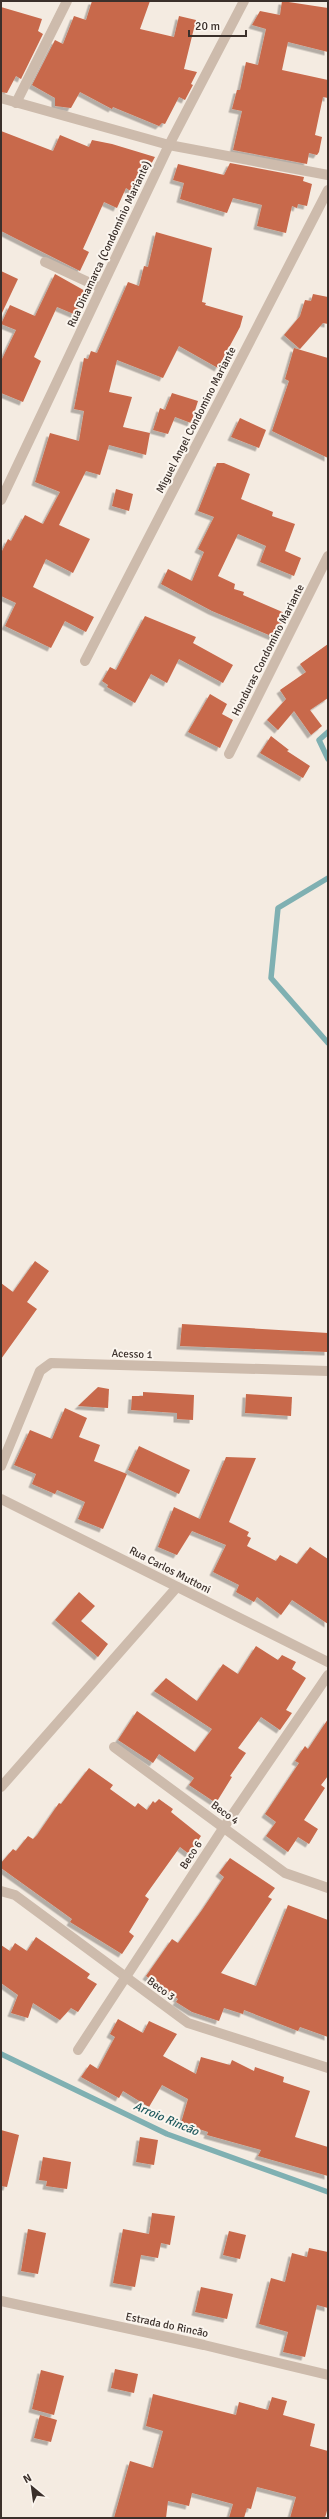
<svg xmlns="http://www.w3.org/2000/svg" width="329" height="2519" viewBox="0 0 329 2519" font-family="Signika,sans-serif">
  <style>
    .lines { fill: none; stroke-linecap: round; stroke-linejoin: round }
    .stream { stroke: #7fb0b2; stroke-width: 5.5 }
    .building { fill: #c8694b; filter: url(#shadow) }
    .service { stroke: #cdbbac; stroke-width: 10 }
    .minor { stroke: #cdbbac; stroke-width: 10 }
    .tertiary { stroke: #cdbbac; stroke-width: 10 }
    .labels { text-anchor: middle; dominant-baseline: central; stroke-width: 4; stroke-linejoin: round; paint-order: stroke }
    .street-label { font-size: 11px; fill: #3b302b; stroke: #fbf5ee }
    .water-label { font-size: 12px; font-style: italic; fill: #1f5a5e; stroke: #fbf5ee }
  </style>
  <defs>
    <filter id="shadow"><feDropShadow dx="-3.5" dy="3.5" stdDeviation="0" flood-color="#0004"/></filter>
  </defs>
  <rect width="100%" height="100%" fill="#f4ebe1"/>
  <g class="lines">
    <g class="stream">
      <path d="M 328,732 L 319,740 L 328,759"/>
      <path d="M 328,878 L 278,908 L 271,978 L 328,1043"/>
      <path d="M 1,2054 L 167,2134 L 328,2192"/>
    </g>
  </g>
  <g class="building">
    <path d="M 92,1 L 150,1 L 140,29 L 174,37 L 179,16 L 196,20 L 184,69 L 197,72 L 191,84 L 193,85 L 185,100 L 179,97 L 165,124 L 162,123 L 159,126 L 113,107 L 112,109 L 80,92 L 71,108 L 55,106 L 55,98 L 32,85 L 55,40 L 63,44 L 74,16 L 86,20 Z"/>
    <path d="M 282,1 L 328,8 L 328,52 L 288,42 L 282,70 L 328,80 L 328,98 L 323,97 L 315,135 L 322,137 L 319,152 L 317,155 L 309,153 L 307,164 L 233,150 L 242,111 L 232,109 L 237,90 L 240,90 L 246,62 L 258,65 L 266,29 L 252,25 L 260,11 L 280,15 Z"/>
    <path d="M 1,7 L 42,19 L 38,31 L 43,34 L 21,79 L 16,76 L 7,93 L 1,92 Z"/>
    <path d="M 1,131 L 53,151 L 60,135 L 89,147 L 92,140 L 112,144 L 155,157 L 138,188 L 136,186 L 132,192 L 126,188 L 117,208 L 104,202 L 83,249 L 89,252 L 80,271 L 1,231 Z"/>
    <path d="M 230,163 L 304,177 L 303,181 L 312,184 L 307,206 L 298,204 L 297,208 L 292,206 L 286,233 L 257,226 L 262,205 L 233,198 L 227,213 L 180,199 L 184,183 L 173,180 L 178,164 L 224,175 Z"/>
    <path d="M 156,232 L 212,248 L 202,302 L 206,303 L 205,305 L 243,316 L 240,327 L 218,368 L 179,346 L 163,378 L 117,360 L 109,392 L 132,397 L 123,427 L 150,433 L 146,455 L 109,445 L 100,475 L 86,471 L 59,525 L 90,539 L 73,573 L 46,559 L 33,587 L 94,617 L 86,632 L 65,621 L 51,648 L 5,626 L 16,603 L 1,596 L 1,553 L 8,539 L 11,541 L 25,515 L 43,524 L 60,492 L 35,482 L 50,433 L 79,441 L 84,411 L 74,409 L 84,358 L 88,359 L 91,351 L 97,353 L 128,282 L 139,286 L 144,266 L 148,267 Z"/>
    <path d="M 1,271 L 18,279 L 1,315 Z"/>
    <path d="M 55,274 L 87,292 L 76,315 L 57,307 L 34,357 L 41,361 L 23,402 L 1,393 L 1,361 L 16,330 L 1,324 L 10,305 L 35,316 Z"/>
    <path d="M 313,294 L 328,297 L 328,324 L 323,323 L 300,349 L 284,335 L 300,316 L 305,300 L 311,301 Z"/>
    <path d="M 294,348 L 328,358 L 328,458 L 272,431 L 289,381 L 285,379 Z"/>
    <path d="M 172,393 L 198,401 L 191,423 L 175,417 L 168,434 L 153,430 L 160,408 L 165,410 Z"/>
    <path d="M 240,418 L 266,430 L 259,448 L 231,437 Z"/>
    <path d="M 217,463 L 224,463 L 250,474 L 241,499 L 273,512 L 272,516 L 295,524 L 285,551 L 301,558 L 294,576 L 260,562 L 266,546 L 238,534 L 218,576 L 235,584 L 234,589 L 244,592 L 243,595 L 287,614 L 276,638 L 212,611 L 161,584 L 168,569 L 192,581 L 204,552 L 198,549 L 214,517 L 198,511 Z"/>
    <path d="M 116,489 L 133,494 L 129,511 L 112,506 Z"/>
    <path d="M 145,616 L 196,637 L 193,643 L 233,665 L 223,683 L 179,659 L 167,683 L 151,674 L 135,703 L 107,687 L 108,685 L 102,681 L 110,667 L 116,670 Z"/>
    <path d="M 328,644 L 328,698 L 310,710 L 322,726 L 311,735 L 294,711 L 278,730 L 267,720 L 286,699 L 280,690 L 306,672 L 300,664 Z"/>
    <path d="M 210,694 L 227,704 L 222,714 L 233,720 L 220,748 L 188,732 Z"/>
    <path d="M 271,736 L 289,750 L 287,751 L 310,766 L 303,778 L 260,753 Z"/>
    <path d="M 35,1261 L 49,1271 L 27,1302 L 37,1309 L 1,1359 L 1,1283 L 13,1292 Z"/>
    <path d="M 182,1324 L 328,1333 L 328,1352 L 180,1346 Z"/>
    <path d="M 98,1387 L 109,1389 L 108,1408 L 78,1406 Z"/>
    <path d="M 143,1392 L 194,1395 L 193,1420 L 177,1419 L 177,1413 L 131,1410 L 132,1396 L 143,1396 Z"/>
    <path d="M 246,1394 L 292,1397 L 291,1416 L 245,1413 Z"/>
    <path d="M 65,1408 L 87,1418 L 79,1437 L 100,1445 L 94,1461 L 127,1474 L 103,1529 L 78,1519 L 85,1502 L 57,1490 L 55,1494 L 32,1484 L 36,1474 L 14,1465 L 30,1430 L 52,1439 Z"/>
    <path d="M 139,1446 L 190,1470 L 179,1494 L 128,1470 Z"/>
    <path d="M 226,1457 L 256,1458 L 229,1522 L 249,1532 L 247,1536 L 251,1538 L 247,1546 L 276,1561 L 280,1555 L 297,1564 L 310,1547 L 328,1559 L 328,1624 L 292,1600 L 281,1615 L 257,1597 L 254,1602 L 236,1592 L 239,1585 L 213,1572 L 226,1545 L 192,1531 L 177,1555 L 158,1547 L 174,1507 L 200,1519 Z"/>
    <path d="M 79,1592 L 95,1606 L 81,1621 L 108,1644 L 98,1657 L 55,1620 Z"/>
    <path d="M 256,1646 L 278,1660 L 282,1655 L 296,1662 L 292,1669 L 306,1678 L 286,1710 L 292,1713 L 280,1730 L 261,1717 L 238,1748 L 246,1753 L 230,1776 L 232,1777 L 216,1803 L 189,1785 L 194,1778 L 159,1754 L 153,1763 L 118,1740 L 137,1711 L 195,1752 L 212,1729 L 154,1691 L 166,1678 L 197,1701 L 223,1664 L 238,1674 Z"/>
    <path d="M 328,1719 L 328,1776 L 321,1785 L 325,1788 L 304,1820 L 318,1829 L 309,1844 L 298,1837 L 288,1852 L 266,1836 L 276,1822 L 265,1814 L 299,1763 L 295,1761 L 305,1746 L 308,1749 Z"/>
    <path d="M 89,1768 L 113,1785 L 110,1789 L 135,1807 L 138,1803 L 147,1810 L 153,1801 L 155,1803 L 159,1799 L 173,1809 L 171,1812 L 201,1836 L 189,1854 L 180,1847 L 145,1896 L 149,1899 L 129,1932 L 134,1936 L 122,1954 L 70,1922 L 72,1919 L 1,1868 L 1,1863 L 13,1849 L 16,1851 L 28,1836 L 33,1839 L 37,1835 L 59,1803 L 61,1804 Z"/>
    <path d="M 230,1858 L 275,1888 L 268,1897 L 272,1899 L 221,1973 L 256,1986 L 288,1905 L 328,1920 L 328,2037 L 300,2027 L 298,2031 L 244,2010 L 243,2014 L 224,2008 L 219,2021 L 192,2012 L 176,2002 L 178,1999 L 146,1976 L 172,1939 L 178,1943 L 202,1910 L 224,1877 L 219,1873 Z"/>
    <path d="M 36,1937 L 90,1974 L 87,1978 L 97,1984 L 78,2012 L 71,2008 L 60,2020 L 33,2003 L 28,2018 L 11,2013 L 18,1995 L 1,1983 L 1,1945 L 10,1951 L 15,1943 L 27,1951 Z"/>
    <path d="M 118,2019 L 143,2033 L 149,2021 L 177,2034 L 163,2056 L 196,2074 L 201,2057 L 230,2065 L 232,2060 L 254,2071 L 255,2067 L 284,2077 L 283,2082 L 310,2091 L 295,2137 L 328,2147 L 328,2176 L 258,2156 L 261,2150 L 207,2135 L 208,2132 L 181,2123 L 188,2099 L 162,2085 L 149,2107 L 123,2091 L 119,2098 L 81,2077 L 90,2064 L 98,2069 L 115,2037 L 110,2034 Z"/>
    <path d="M 1,2130 L 19,2135 L 7,2187 L 1,2186 Z"/>
    <path d="M 140,2137 L 158,2140 L 154,2165 L 136,2162 Z"/>
    <path d="M 43,2157 L 71,2162 L 67,2189 L 46,2186 L 47,2181 L 39,2180 Z"/>
    <path d="M 152,2213 L 175,2216 L 170,2245 L 161,2243 L 158,2258 L 141,2255 L 135,2287 L 113,2283 L 123,2229 L 149,2234 Z"/>
    <path d="M 28,2229 L 46,2233 L 38,2274 L 21,2271 Z"/>
    <path d="M 229,2231 L 246,2235 L 240,2259 L 223,2255 Z"/>
    <path d="M 309,2248 L 328,2252 L 328,2308 L 317,2305 L 305,2357 L 283,2352 L 288,2332 L 259,2324 L 271,2278 L 285,2282 L 292,2253 L 307,2257 Z"/>
    <path d="M 201,2287 L 233,2294 L 227,2319 L 195,2312 Z"/>
    <path d="M 115,2369 L 138,2374 L 134,2393 L 111,2388 Z"/>
    <path d="M 41,2370 L 64,2376 L 54,2415 L 32,2409 Z"/>
    <path d="M 153,2394 L 236,2415 L 239,2402 L 268,2410 L 272,2397 L 287,2401 L 283,2415 L 315,2424 L 310,2446 L 328,2451 L 328,2507 L 325,2518 L 290,2518 L 296,2497 L 257,2487 L 251,2509 L 247,2508 L 244,2518 L 229,2518 L 233,2504 L 192,2493 L 189,2506 L 168,2501 L 166,2518 L 114,2518 L 130,2461 L 153,2468 L 163,2431 L 146,2426 Z"/>
    <path d="M 40,2415 L 57,2420 L 51,2442 L 34,2438 Z"/>
  </g>
  <g class="lines">
    <path class="service" d="M 45,262 L 101,288"/>
    <g class="minor">
      <path d="M 1,98 L 169,145 L 328,175"/>
      <path d="M 16,103 L 67,1"/>
      <path d="M 1,500 L 169,145 L 244,1"/>
      <path d="M 85,661 L 328,190"/>
      <path d="M 229,754 L 328,556"/>
      <path d="M 1,1466 L 40,1371 L 51,1363 L 328,1371"/>
      <path d="M 1,1499 L 328,1662"/>
      <path d="M 114,1747 L 285,1873 L 328,1888"/>
      <path d="M 1,1787 L 177,1587"/>
      <path d="M 1,1891 L 15,1895 L 188,2023 L 328,2068"/>
      <path d="M 78,2050 L 224,1827 L 328,1675"/>
    </g>
    <path class="tertiary" d="M 1,2301 L 204,2345 L 328,2375"/>
  </g>
  <g class="labels">
    <g class="street-label">
      <text transform="translate(109 244) rotate(-65)">Rua Dinamarca (Condomínio Mariante)</text>
      <text transform="translate(196 420) rotate(-63)">Miguel Angel Condomino Mariante</text>
      <text transform="translate(268 650) rotate(-63)">Honduras Condomino Mariante</text>
      <text transform="translate(132 1354) rotate(2)">Acesso 1</text>
      <text transform="translate(170 1570) rotate(27)">Rua Carlos Muttoni</text>
      <text transform="translate(225 1813) rotate(36)">Beco 4</text>
      <text transform="translate(191 1855) rotate(-57)">Beco 6</text>
      <text transform="translate(161 1989) rotate(36)">Beco 3</text>
      <text transform="translate(167 2325) rotate(12)">Estrada do Rincão</text>
    </g>
    <g class="water-label">
      <text transform="translate(166 2119) rotate(23)">Arroio Rincão</text>
    </g>
  </g>
  <rect width="329" height="2519" fill="none" stroke="#3b302b" stroke-width="4"/>
  <g transform="translate(32 2487) rotate(331)" stroke="#fbf5ee" stroke-width="3" paint-order="stroke">
  <path d="M0-3L7 15L0 10L-7 15Z" fill="#3b302b"/>
  <text y="-6" font-size="11" font-weight="bold" text-anchor="middle" fill="#3b302b">N</text>
  </g>
  <path d="M189 30v6h57v-6" fill="none" stroke="#3b302b" stroke-width="2"/>
  <text x="195" y="30" font-size="12" fill="#3b302b" stroke="#fbf5ee" stroke-width="3" paint-order="stroke">20 m</text>
</svg>
